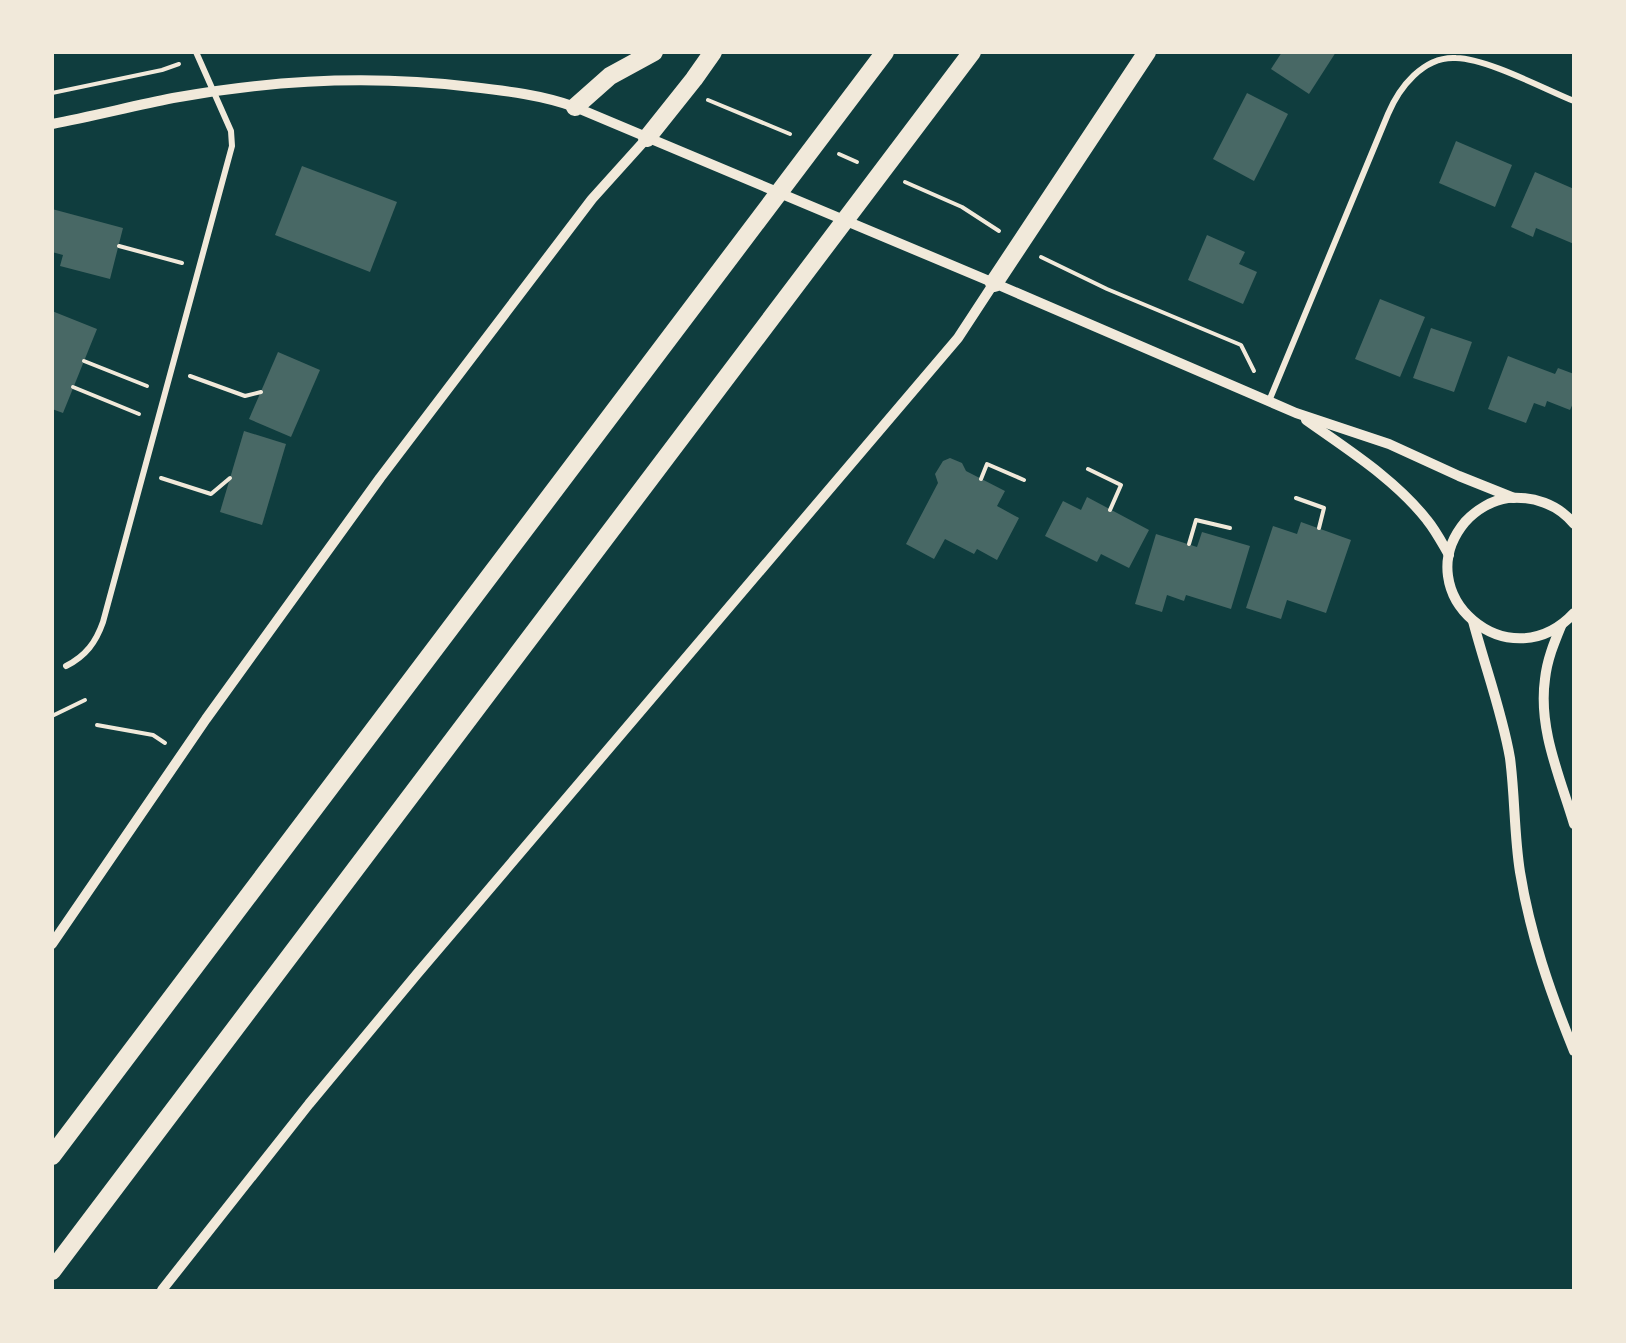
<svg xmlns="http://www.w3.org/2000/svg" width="1626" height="1343" viewBox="0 0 1626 1343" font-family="Quicksand,sans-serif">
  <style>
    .building { fill: #486865 }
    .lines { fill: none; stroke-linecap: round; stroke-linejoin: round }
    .path { stroke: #f1e9da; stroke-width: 4 }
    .minor { stroke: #f1e9da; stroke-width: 6 }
    .tertiary { stroke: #f1e9da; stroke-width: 10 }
    .motorway { stroke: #f1e9da; stroke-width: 18 }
  </style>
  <rect width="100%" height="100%" fill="#0f3d3e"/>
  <g class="building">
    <path d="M 1282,52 L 1336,52 L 1309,94 L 1271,69 Z"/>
    <path d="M 1247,93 L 1288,114 L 1254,181 L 1213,159 Z"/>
    <path d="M 1456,141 L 1512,165 L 1495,207 L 1439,183 Z"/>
    <path d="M 302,166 L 397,202 L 370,272 L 275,235 Z"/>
    <path d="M 1535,172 L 1574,189 L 1574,244 L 1536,228 L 1533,237 L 1511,227 Z"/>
    <path d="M 52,209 L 123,228 L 110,279 L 60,266 L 63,255 L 52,252 Z"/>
    <path d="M 1207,235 L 1245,252 L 1239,264 L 1257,272 L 1243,304 L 1188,280 Z"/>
    <path d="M 1380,299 L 1425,317 L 1400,377 L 1355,359 Z"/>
    <path d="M 52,311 L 97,329 L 63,413 L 52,409 Z"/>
    <path d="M 1431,328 L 1472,342 L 1454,392 L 1413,378 Z"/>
    <path d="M 278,352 L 320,370 L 291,437 L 249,419 Z"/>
    <path d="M 1508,356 L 1555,374 L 1558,368 L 1574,374 L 1574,401 L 1570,410 L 1547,401 L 1545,407 L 1534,403 L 1526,423 L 1488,409 Z"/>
    <path d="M 244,431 L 286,444 L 262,525 L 220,512 Z"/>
    <path d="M 950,458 L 962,463 L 966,471 L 1005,491 L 997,506 L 1019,518 L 997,560 L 977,549 L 974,554 L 945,539 L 934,559 L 906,544 L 938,483 L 935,474 L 943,461 Z"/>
    <path d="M 1087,497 L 1149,530 L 1129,568 L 1101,554 L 1097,562 L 1045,536 L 1063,501 L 1081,510 Z"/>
    <path d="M 1301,522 L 1351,540 L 1326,613 L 1287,600 L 1281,619 L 1246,608 L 1273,526 L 1297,534 Z"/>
    <path d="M 1202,532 L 1250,546 L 1231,609 L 1186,595 L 1184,601 L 1167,595 L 1162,612 L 1135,604 L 1156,534 L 1197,547 Z"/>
  </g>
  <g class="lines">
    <g class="path">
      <path d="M 52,93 L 162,70 L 179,64"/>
      <path d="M 708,100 L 790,134"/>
      <path d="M 839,154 L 857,162"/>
      <path d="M 905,182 L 962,207 L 999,231"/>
      <path d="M 119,246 L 182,263"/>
      <path d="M 1041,257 L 1107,289 L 1241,345 L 1254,371"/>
      <path d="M 84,361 L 147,386"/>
      <path d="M 190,376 L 245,396 L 261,392"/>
      <path d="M 73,387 L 139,414"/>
      <path d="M 1088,469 L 1121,485 L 1110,510"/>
      <path d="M 161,478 L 211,494 L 230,478"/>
      <path d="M 981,479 L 987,464 L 1024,480"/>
      <path d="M 1296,498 L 1324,508 L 1319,528"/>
      <path d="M 1189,544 L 1196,520 L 1230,528"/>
      <path d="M 52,716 L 85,700"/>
      <path d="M 97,725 L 153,735 L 165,743"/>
    </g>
    <g class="minor">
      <path d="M 1269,401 L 1388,114 C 1399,88 1423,56 1456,58 C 1488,59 1542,88 1574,101"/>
      <path d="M 66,666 C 86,656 96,642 103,622 L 232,146 L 231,131 L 196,52"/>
    </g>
    <g class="tertiary">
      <path d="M 52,124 C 93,116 133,106 173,98 C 271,80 373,75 472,87 C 507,91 542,95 575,107 L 994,283 L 1296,413 L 1389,444 L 1459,476 L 1514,498"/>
      <path d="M 1306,420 C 1348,450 1395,479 1427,520 C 1436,531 1442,543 1449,555"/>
      <path d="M 1574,524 C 1558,504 1533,496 1508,498 C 1492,500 1476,510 1465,522 C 1406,593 1509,683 1574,613"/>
      <path d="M 1473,621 C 1485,667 1502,712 1510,758 C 1515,796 1514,834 1520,872 C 1530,934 1550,992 1574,1051"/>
      <path d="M 1561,626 C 1554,643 1547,660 1545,679 C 1538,729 1560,777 1574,824"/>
      <path d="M 52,944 L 206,719 L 380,478 L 592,199 L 647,138"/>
      <path d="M 162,1290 L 309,1104 L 417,974 L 958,338 L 994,283"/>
    </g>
    <g class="motorway">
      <path d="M 575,107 L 610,76 L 654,52"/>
      <path d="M 647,138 L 694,79 L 713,52"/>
      <path d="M 994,283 L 1147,52"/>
      <path d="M 52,1156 L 885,52"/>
      <path d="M 52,1271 L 972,52"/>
    </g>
  </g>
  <rect width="1626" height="1343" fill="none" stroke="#f1e9da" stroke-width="108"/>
</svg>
